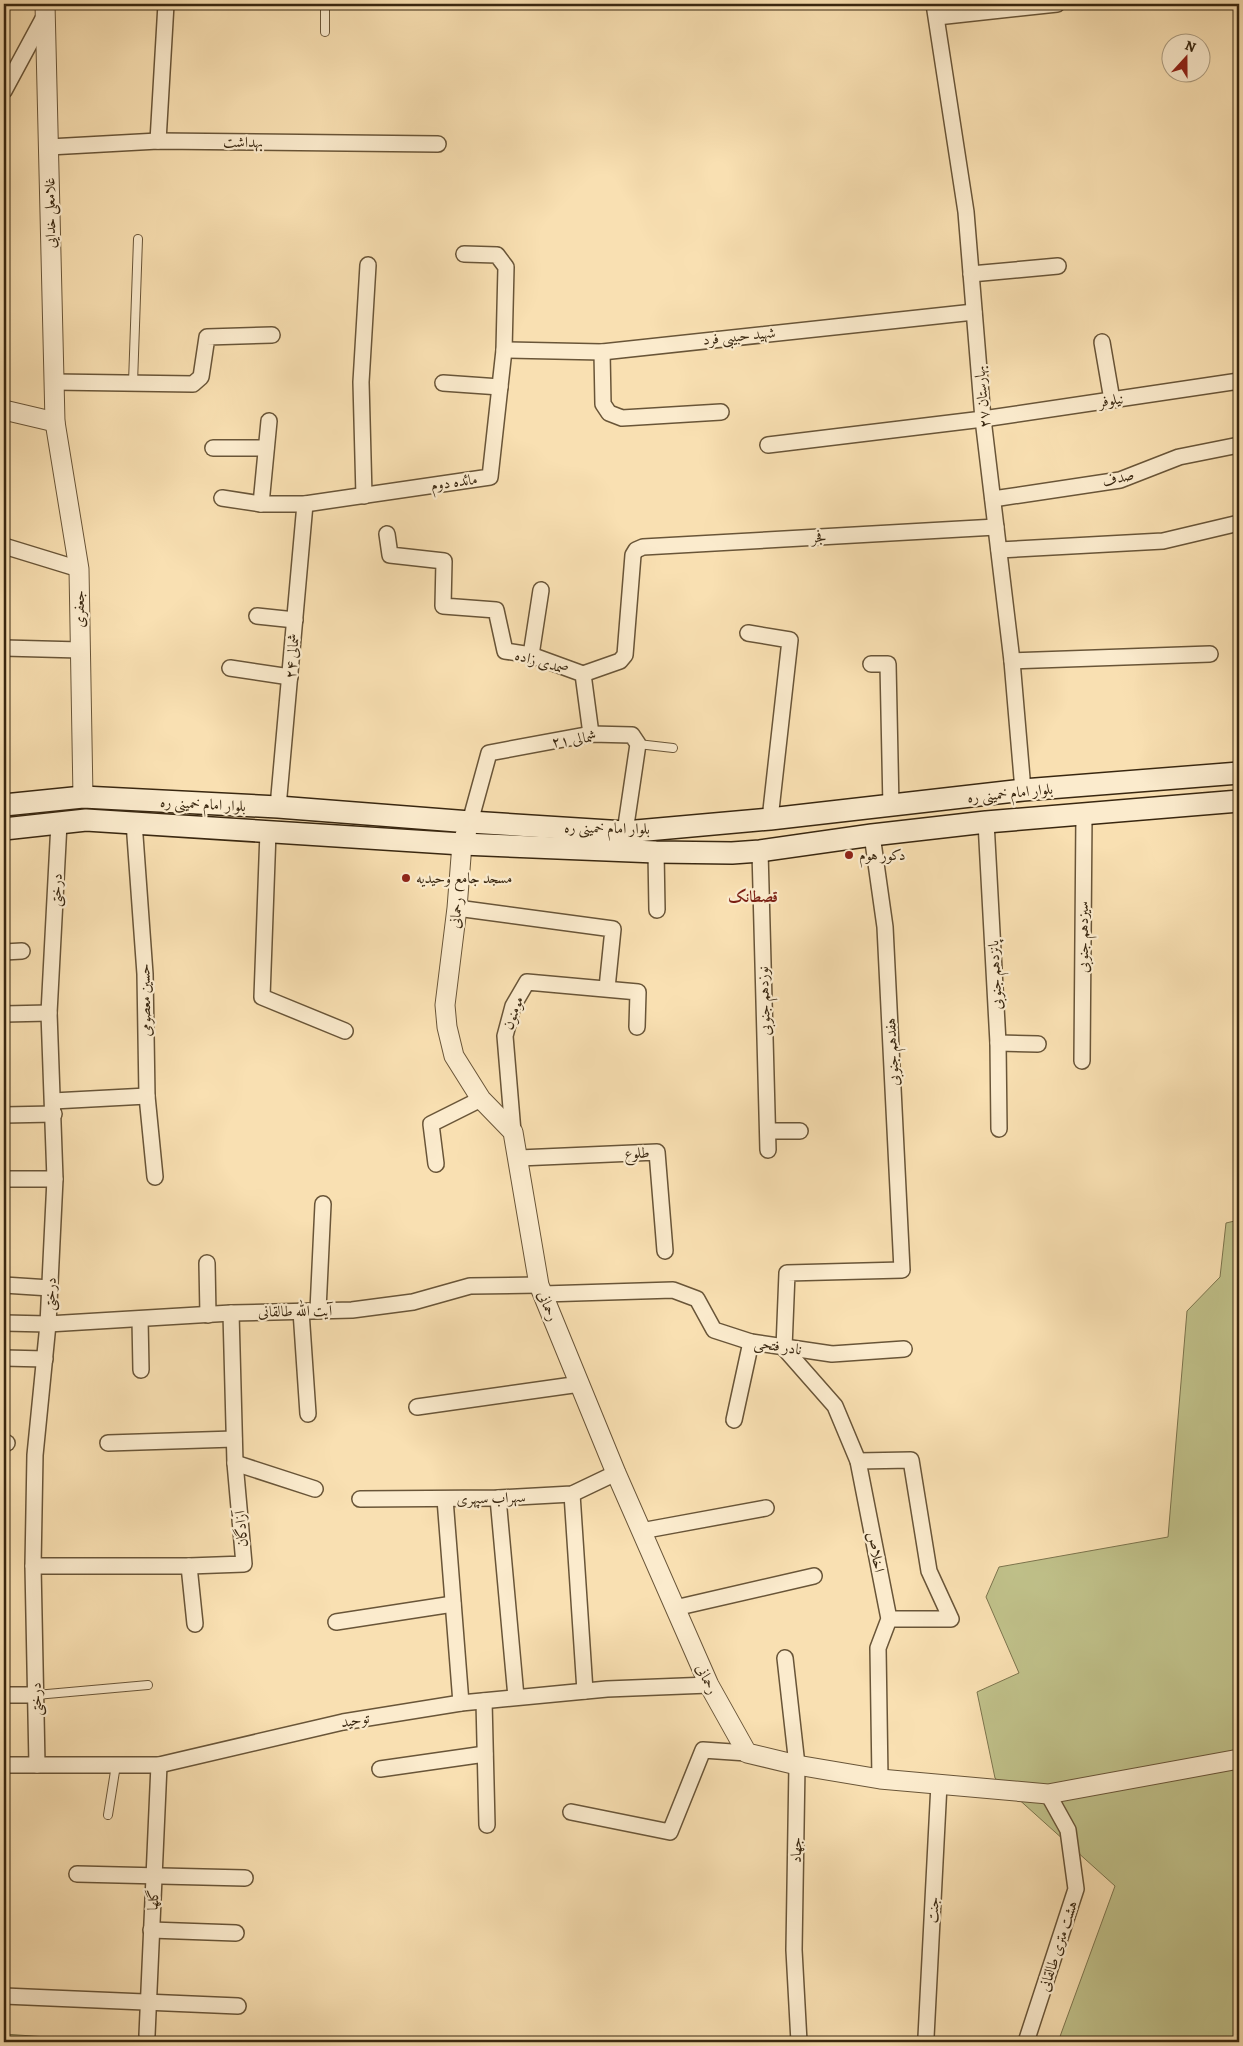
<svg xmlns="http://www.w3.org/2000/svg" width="1243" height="2046" viewBox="0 0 1243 2046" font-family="Alegreya,Amiri,serif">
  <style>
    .green { fill: #c0c18a; stroke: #7c744d }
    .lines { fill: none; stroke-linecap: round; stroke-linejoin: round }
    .service-casing { stroke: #695538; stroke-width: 10 }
    .minor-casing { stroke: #695538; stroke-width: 18 }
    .tertiary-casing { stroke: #695538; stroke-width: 21 }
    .secondary-casing { stroke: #392710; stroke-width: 24 }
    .service { stroke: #fbebcd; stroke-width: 8 }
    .minor { stroke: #fbebcd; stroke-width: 15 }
    .tertiary { stroke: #fbebcd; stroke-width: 19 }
    .secondary { stroke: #fbebcd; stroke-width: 21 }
    .poi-dot { fill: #8f2418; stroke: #fbebcd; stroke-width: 2 }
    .labels { text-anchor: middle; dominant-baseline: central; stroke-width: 4.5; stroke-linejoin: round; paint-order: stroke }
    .street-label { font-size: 15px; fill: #392710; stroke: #fbebcd }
    .poi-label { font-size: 15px; fill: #392710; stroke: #fbebcd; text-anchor: start }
    .neighbourhood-label { font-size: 16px; font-weight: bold; fill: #7a1f14; stroke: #fbebcd }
  </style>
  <rect width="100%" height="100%" fill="#f9e0b2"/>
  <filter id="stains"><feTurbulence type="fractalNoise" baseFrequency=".004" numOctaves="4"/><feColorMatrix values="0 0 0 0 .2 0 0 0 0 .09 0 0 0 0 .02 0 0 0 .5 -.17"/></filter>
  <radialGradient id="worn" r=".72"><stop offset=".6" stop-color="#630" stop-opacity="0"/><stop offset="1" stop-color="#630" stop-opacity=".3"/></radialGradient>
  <g class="green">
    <path d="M 1239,1220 L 1239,2042 L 1058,2042 L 1115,1886 L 995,1778 L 977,1692 L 1019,1673 L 986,1597 L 999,1567 L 1168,1537 L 1187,1311 L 1220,1277 L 1226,1223 Z"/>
    <path d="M 4,2034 L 118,2042 L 4,2042 Z"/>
  </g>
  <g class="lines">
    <defs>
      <g id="service">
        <path d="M 325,4 L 325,32"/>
        <path d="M 133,383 L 138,239"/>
        <path d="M 638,744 L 673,748"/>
        <path d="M 36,1695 L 148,1685"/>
        <path d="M 108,1815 L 116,1765"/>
      </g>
      <g id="minor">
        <path d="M 934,4 L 966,212 L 983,419 L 1012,661 L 1023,790"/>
        <path d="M 937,17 L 1057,4"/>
        <path d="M 4,91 L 45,15"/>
        <path d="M 158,141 L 166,4"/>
        <path d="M 49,147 L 158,141 L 438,144"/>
        <path d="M 971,274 L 1058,266"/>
        <path d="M 1102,342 L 1112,400"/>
        <path d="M 504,350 L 602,352 L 974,312"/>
        <path d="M 602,352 L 603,404 L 609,413 L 622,418 L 721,412"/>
        <path d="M 54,382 L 193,384 L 201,377 L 207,337 L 272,335"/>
        <path d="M 443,383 L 500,387"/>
        <path d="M 768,445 L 983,419 L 1239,381"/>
        <path d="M 213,448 L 266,448"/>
        <path d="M 364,496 L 361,382 L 368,265"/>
        <path d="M 222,498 L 261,504 L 305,504 L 490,477 L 504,350 L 506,267 L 497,255 L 464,254"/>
        <path d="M 993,499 L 1120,480 L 1179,457 L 1239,445"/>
        <path d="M 261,504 L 269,421"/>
        <path d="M 387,534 L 390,555 L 444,561 L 443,606 L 496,610 L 505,651 L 531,655 L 583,674 L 591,734"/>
        <path d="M 4,546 L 79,569"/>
        <path d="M 999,550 L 1163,541 L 1239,523"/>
        <path d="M 257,616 L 295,620"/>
        <path d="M 748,633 L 790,640 L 770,819"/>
        <path d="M 4,648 L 80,650"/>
        <path d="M 531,655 L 541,590"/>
        <path d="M 1012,661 L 1210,654"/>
        <path d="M 871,664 L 888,664 L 891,807"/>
        <path d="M 230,668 L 290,677"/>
        <path d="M 583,674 L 620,661 L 625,655 L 633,555 L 636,550 L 643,547 L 996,527"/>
        <path d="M 278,807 L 305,504"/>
        <path d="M 134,822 L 145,974 L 147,1096 L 155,1177"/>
        <path d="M 470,822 L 489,753 L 591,734 L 632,735 L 638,744 L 625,832"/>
        <path d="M 986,822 L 998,1043 L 999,1129"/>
        <path d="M 268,832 L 262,997 L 345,1031"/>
        <path d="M 872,835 L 885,927 L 902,1270 L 787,1273 L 784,1348 L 835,1406 L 858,1461 L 889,1619 L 878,1648 L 880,1779"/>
        <path d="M 760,851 L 768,1150"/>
        <path d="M 656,852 L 657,910"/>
        <path d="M 457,908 L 613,929 L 607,988"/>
        <path d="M 4,952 L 22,951"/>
        <path d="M 4,1014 L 49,1013"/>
        <path d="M 998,1043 L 1038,1044"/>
        <path d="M 1082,1061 L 1084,814"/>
        <path d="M 53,1101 L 147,1096"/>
        <path d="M 4,1115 L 54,1114"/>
        <path d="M 768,1131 L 800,1131"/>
        <path d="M 513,1132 L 505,1036 L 513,1006 L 527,982 L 638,992 L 637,1027"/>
        <path d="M 519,1158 L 657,1152 L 665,1251"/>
        <path d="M 436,1164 L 431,1124 L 481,1099"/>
        <path d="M 4,1179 L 55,1179"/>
        <path d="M 207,1263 L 208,1315"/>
        <path d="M 4,1285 L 50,1288"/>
        <path d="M 543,1294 L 673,1290 L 697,1299 L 714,1330 L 751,1342 L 832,1354 L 904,1349"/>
        <path d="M 318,1310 L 323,1204"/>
        <path d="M 301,1311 L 308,1414"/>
        <path d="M 140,1319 L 141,1370"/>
        <path d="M 4,1323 L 48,1324 L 231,1313 L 352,1310 L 413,1302 L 470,1286 L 539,1285"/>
        <path d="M 4,1358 L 45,1359"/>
        <path d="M 417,1407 L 580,1384"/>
        <path d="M 734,1420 L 751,1342"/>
        <path d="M 4,1443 L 7,1443"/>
        <path d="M 108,1443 L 234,1439"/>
        <path d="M 858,1461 L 911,1460 L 929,1571 L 951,1619 L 889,1619"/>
        <path d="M 235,1463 L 315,1489"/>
        <path d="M 572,1494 L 585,1691"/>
        <path d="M 498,1498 L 516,1697"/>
        <path d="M 360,1499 L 498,1498 L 572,1494 L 616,1473"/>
        <path d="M 445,1499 L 461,1703"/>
        <path d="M 641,1531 L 766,1508"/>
        <path d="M 33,1566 L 189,1566 L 244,1564 L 235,1463 L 231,1313"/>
        <path d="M 189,1566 L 195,1624"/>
        <path d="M 675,1608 L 814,1576"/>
        <path d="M 336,1622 L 453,1604"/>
        <path d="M 785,1658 L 797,1765 L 794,1950 L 799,2042"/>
        <path d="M 4,1695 L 36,1695"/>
        <path d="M 484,1701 L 487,1825"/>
        <path d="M 4,1765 L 159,1765 L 343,1722 L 461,1703 L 607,1689 L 709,1685"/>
        <path d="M 37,1765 L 33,1566 L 35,1455 L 48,1324 L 55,1179 L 49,1013 L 59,823"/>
        <path d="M 380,1769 L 485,1754"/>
        <path d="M 571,1812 L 670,1832 L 703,1750 L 747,1753"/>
        <path d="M 77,1874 L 245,1878"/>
        <path d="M 151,1930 L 236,1933"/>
        <path d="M 4,1996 L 238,2006"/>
        <path d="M 147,2035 L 159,1765"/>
        <path d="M 926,2037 L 939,1784"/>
        <path d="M 1026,2042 L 1076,1889 L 1068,1830 L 1048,1794"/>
      </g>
      <g id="tertiary">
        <path d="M 45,4 L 55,422 L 79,569 L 83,797"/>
        <path d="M 4,410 L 55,422"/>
        <path d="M 467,830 L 462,844 L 457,908 L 445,1005 L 447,1027 L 454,1056 L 481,1099 L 513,1132 L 539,1285 L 616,1473 L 709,1685 L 747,1753 L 797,1765 L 880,1779 L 1048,1794 L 1239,1759"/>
      </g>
      <g id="secondary">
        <path d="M 4,805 L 83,797 L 278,807 L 470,822 L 625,832 L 770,819 L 1023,790 L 1239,773"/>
        <path d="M 4,829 L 86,820 L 462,844 L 656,852 L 732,853 L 760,851 L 872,835 L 986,822 L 1239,801"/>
      </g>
    </defs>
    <use href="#service" class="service-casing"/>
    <use href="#minor" class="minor-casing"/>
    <use href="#tertiary" class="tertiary-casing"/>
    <use href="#secondary" class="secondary-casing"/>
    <use href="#service" class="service"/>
    <use href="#minor" class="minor"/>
    <use href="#tertiary" class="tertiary"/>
    <use href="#secondary" class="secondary"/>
  </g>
  <g class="poi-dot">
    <circle cx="849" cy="855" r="5"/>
    <circle cx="406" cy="878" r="5"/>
  </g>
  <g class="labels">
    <g class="street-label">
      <text transform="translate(243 142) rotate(1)">بهداشت</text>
      <text transform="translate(50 213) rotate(-91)">غلامعلی خدایی</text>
      <text transform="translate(739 336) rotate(-6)">شهید حبیبی فرد</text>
      <text transform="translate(982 397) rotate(-95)">بهارستان ۲۷</text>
      <text transform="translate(1111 400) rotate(-9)">نیلوفر</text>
      <text transform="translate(1118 478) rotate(-15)">صدف</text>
      <text transform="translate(454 482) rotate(-8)">مائده دوم</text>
      <text transform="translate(819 537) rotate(-3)">فجر</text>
      <text transform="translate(79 609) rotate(-90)">جعفری</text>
      <text transform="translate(292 656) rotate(-85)">۲۴ شمالی</text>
      <text transform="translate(542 662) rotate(16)">صمدی زاده</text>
      <text transform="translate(574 739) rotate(-8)">۲۱ شمالی</text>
      <text transform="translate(1010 793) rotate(-6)">بلوار امام خمینی ره</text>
      <text transform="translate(203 804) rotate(3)">بلوار امام خمینی ره</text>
      <text transform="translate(607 828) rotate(1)">بلوار امام خمینی ره</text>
      <text transform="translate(56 890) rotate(-87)">درختی</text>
      <text transform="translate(456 913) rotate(-84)">رحمانی</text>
      <text transform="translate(1083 937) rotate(-90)">سیزدهم جنوبی</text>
      <text transform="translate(995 975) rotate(-93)">پانزدهم جنوبی</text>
      <text transform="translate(145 1000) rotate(-91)">حسین معصومی</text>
      <text transform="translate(764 1001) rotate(-92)">نوزدهم جنوبی</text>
      <text transform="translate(513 1013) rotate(-70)">مومنون</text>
      <text transform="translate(892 1052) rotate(-93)">هفدهم جنوبی</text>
      <text transform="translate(637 1153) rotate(-2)">طلوع</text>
      <text transform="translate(50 1294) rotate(-87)">درختی</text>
      <text transform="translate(548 1306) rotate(68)">رحمانی</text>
      <text transform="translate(295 1311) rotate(-1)">آیت الله طالقانی</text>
      <text transform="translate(778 1346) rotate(9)">نادر فتحی</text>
      <text transform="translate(491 1498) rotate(-2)">سهراب سپهری</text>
      <text transform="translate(241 1529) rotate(-95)">آزادگان</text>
      <text transform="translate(876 1552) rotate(79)">اخلاص</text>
      <text transform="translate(707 1679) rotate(64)">رحمانی</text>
      <text transform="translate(36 1699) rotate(-91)">درختی</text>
      <text transform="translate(355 1720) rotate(-10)">توحید</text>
      <text transform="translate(796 1850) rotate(-89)">جهاد</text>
      <text transform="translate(153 1900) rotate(-87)">گلها</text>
      <text transform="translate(933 1910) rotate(-87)">جنت</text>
      <text transform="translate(1058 1946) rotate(-72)">هشت متری طالقانی</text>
    </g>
    <g class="poi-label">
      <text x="859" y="855">دکور هوم</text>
      <text x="416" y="878">مسجد جامع وحیدیه</text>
    </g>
    <g class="neighbourhood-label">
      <text x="753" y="897">قصطانک</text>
    </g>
  </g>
  <rect width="1243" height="2046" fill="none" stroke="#f9e0b2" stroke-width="20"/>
  <rect x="5" y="5" width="1233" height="2036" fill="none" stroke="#392710" stroke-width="2.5"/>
  <rect x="10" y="10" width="1223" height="2026" fill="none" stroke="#392710"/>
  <g transform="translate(1186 58) rotate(21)"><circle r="24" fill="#fbebcd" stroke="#ad9d81"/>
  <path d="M0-4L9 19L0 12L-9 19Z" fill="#8f2418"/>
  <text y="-8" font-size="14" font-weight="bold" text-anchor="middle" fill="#392710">N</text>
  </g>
  <rect width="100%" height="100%" filter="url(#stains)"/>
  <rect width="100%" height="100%" fill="url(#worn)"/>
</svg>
